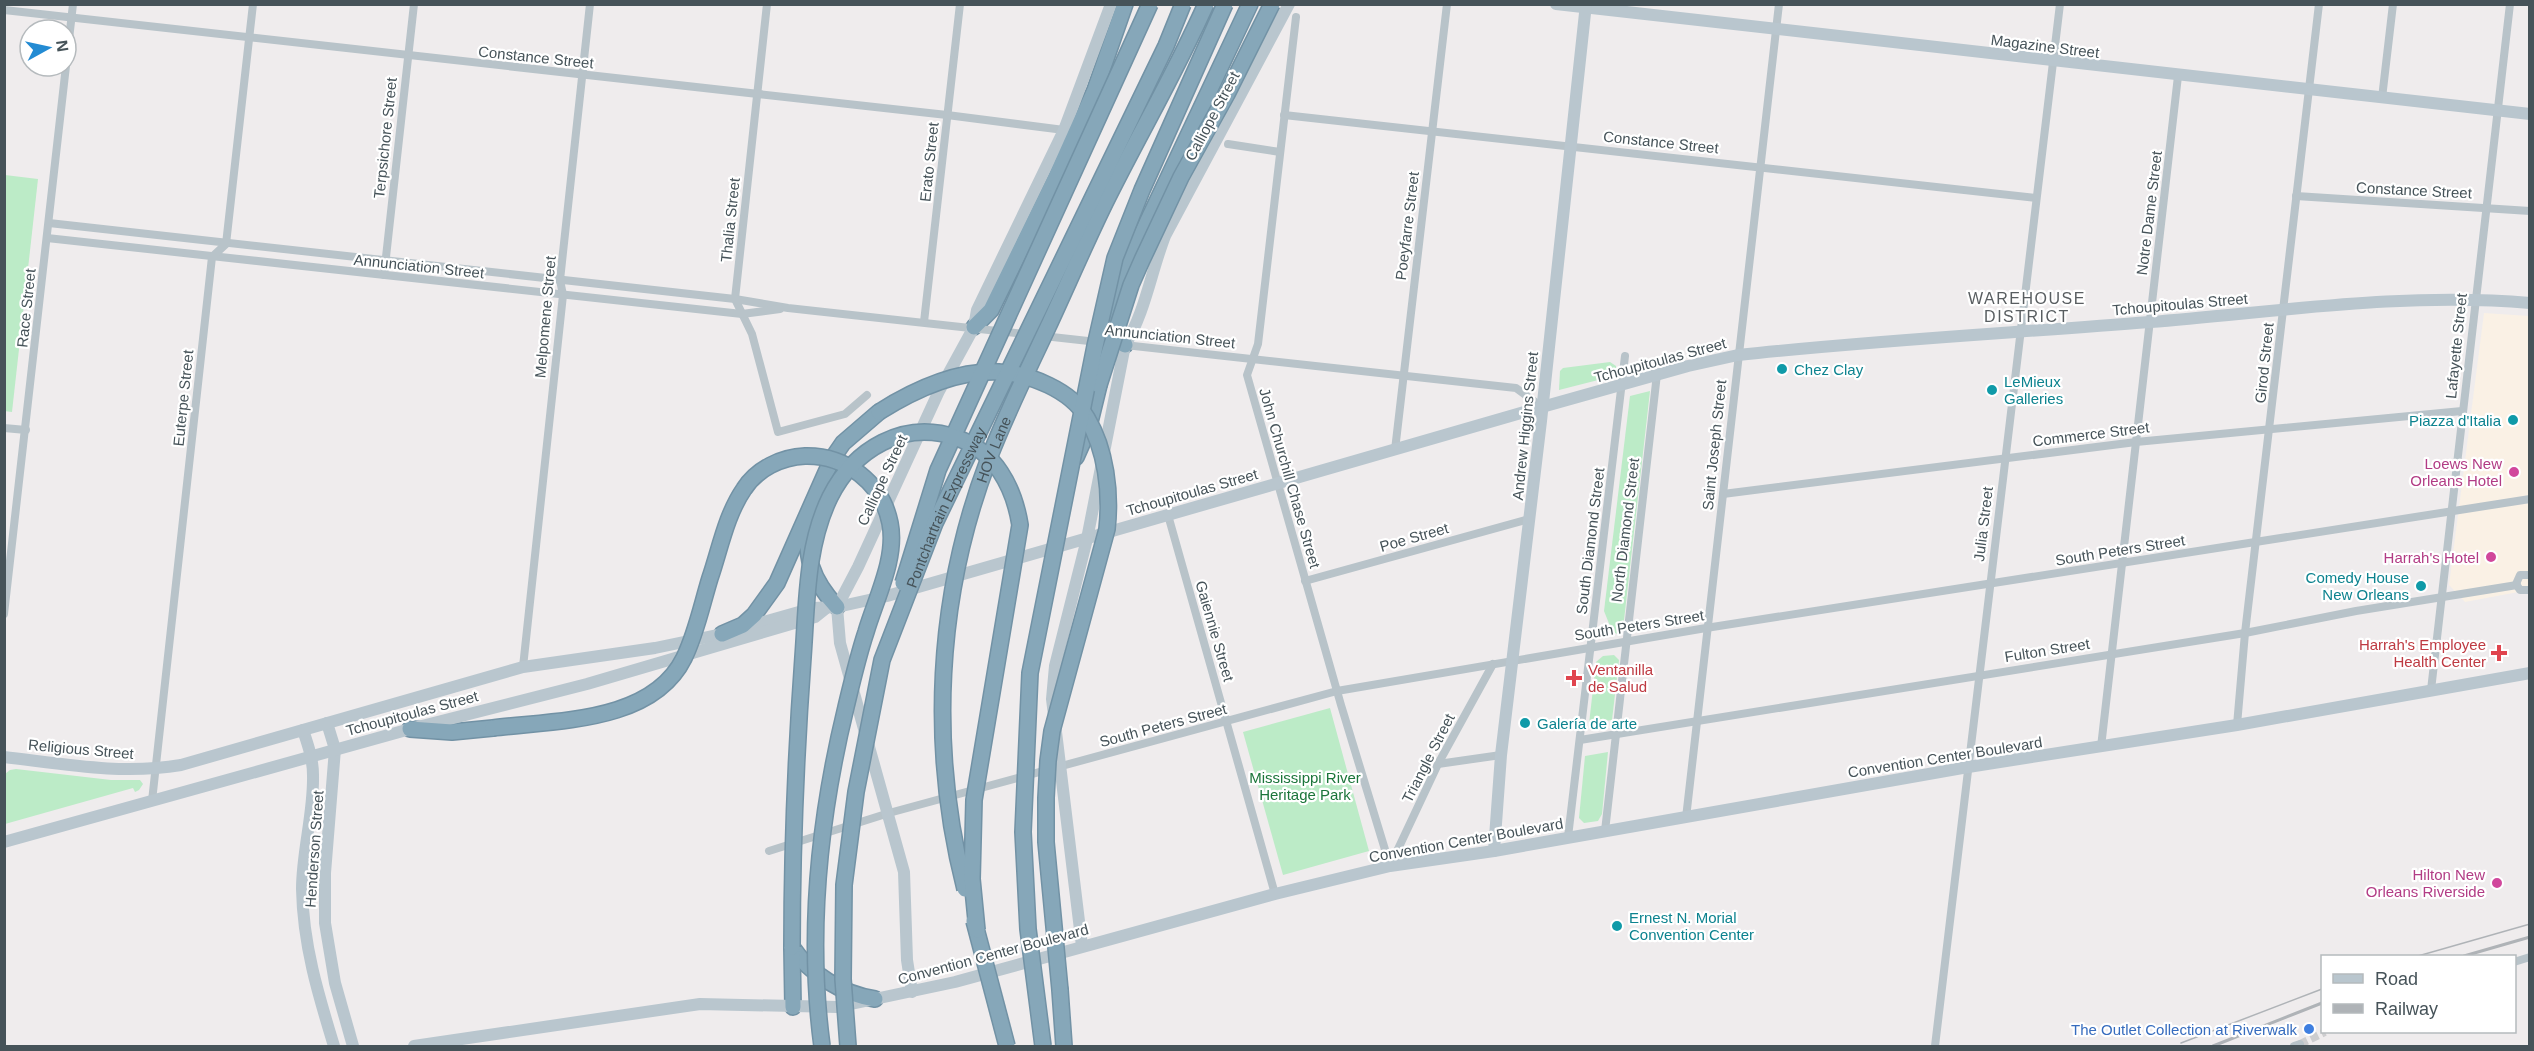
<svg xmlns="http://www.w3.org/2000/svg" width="2534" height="1051" viewBox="0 0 2534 1051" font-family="Arial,sans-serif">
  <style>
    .commercial { fill: #faf1e5 }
    .green { fill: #bcebc7 }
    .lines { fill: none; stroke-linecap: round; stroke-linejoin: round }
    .street-tunnel { stroke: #cdcdcf; stroke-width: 8; stroke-dasharray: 8 4; stroke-linecap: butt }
    .highway-casing { stroke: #7292a5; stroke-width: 18 }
    .street { stroke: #b8c3c9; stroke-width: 8 }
    .secondary { stroke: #b9c6ce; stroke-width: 12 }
    .highway { stroke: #86a7b9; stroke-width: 15 }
    .tram { stroke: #afb3b7; stroke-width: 1.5 }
    .rail { stroke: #afb3b7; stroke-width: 3 }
    .highway-bridge-casing { stroke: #7292a5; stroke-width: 18; stroke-linecap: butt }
    .highway-bridge { stroke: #86a7b9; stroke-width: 15 }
    .culture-dot { fill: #0f9aa8; stroke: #fff; stroke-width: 2 }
    .hotel-dot { fill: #d1479c; stroke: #fff; stroke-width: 2 }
    .health-dot { fill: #e0444e; stroke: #fff; stroke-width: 2 }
    .shop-dot { fill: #3f7fe0; stroke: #fff; stroke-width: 2 }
    .labels { text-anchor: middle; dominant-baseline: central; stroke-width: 4.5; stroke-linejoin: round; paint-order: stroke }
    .street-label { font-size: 15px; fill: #465359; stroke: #fff }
    .culture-label { font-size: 15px; fill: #0d838f; stroke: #fff; text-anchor: start }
    .hotel-label { font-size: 15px; fill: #b23c85; stroke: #fff; text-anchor: end }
    .health-label { font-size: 15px; fill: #be3a42; stroke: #fff; text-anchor: end }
    .park-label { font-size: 15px; fill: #1b753a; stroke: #fff }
    .shop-label { font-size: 15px; fill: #366cbe; stroke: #fff; text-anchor: end }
    .neighbourhood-label { font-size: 16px; letter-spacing: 1.5px; fill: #595e61; stroke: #fff }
  </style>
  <rect width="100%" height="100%" fill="#efeced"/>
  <path class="commercial" d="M 2484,313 L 2529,316 L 2529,590 L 2465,602 L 2449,585 Z"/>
  <g class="green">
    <path d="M 5,175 L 38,179 L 12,412 L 4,411 Z"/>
    <path d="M 1610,362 L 1616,366 L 1616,373 L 1610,377 L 1559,390 L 1560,371 L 1563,368 Z"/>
    <path d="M 1650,391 L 1623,629 L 1617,634 L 1612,631 L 1604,611 L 1630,396 Z"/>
    <path d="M 1614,655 L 1619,660 L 1612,720 L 1589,724 L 1596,662 L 1603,656 Z"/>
    <path d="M 1330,708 L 1369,851 L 1283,875 L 1243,732 Z"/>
    <path d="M 1608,752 L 1602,814 L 1598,821 L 1584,823 L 1579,818 L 1585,756 Z"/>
    <path d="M 16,769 L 111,780 L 140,780 L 143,784 L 139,790 L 135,792 L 133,788 L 5,824 L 5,774 L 10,770 Z"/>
  </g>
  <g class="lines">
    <path class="street-tunnel" d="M 2300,1044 L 2325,1032"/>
    <defs>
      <g id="highway">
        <path d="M 974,327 L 991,310 L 1056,177 L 1095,90 L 1125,4"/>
        <path d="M 1125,345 L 1115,325 L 1119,294 L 1129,261 L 1250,4"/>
        <path d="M 1076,457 L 1088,430 L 1099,385"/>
        <path d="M 809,518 C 804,556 811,579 837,607"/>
        <path d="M 722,634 L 743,625 L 754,615 L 777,583 L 832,459 L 843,443 L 879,412"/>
        <path d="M 410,729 L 452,732 L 493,728"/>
        <path d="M 792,947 C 810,974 842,994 875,999"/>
        <path d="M 792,947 L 793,1007"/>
        <path d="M 1060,990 L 1064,1046"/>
      </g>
    </defs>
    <use href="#highway" class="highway-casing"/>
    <g class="street">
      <path d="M 767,4 L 735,299 L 752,334 L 778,432 L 845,414 L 867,395"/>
      <path d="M 4,10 L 947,115 L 1064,130"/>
      <path d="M 1296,17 L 1258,344 L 1247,375 L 1341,705 L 1390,866"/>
      <path d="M 2382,98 L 2393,4"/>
      <path d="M 1284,115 L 2036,198"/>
      <path d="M 1228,144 L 1280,152"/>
      <path d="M 2296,196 L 2530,211"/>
      <path d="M 49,223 L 735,299 L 788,308 L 1516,388 L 1542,407"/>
      <path d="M 47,238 L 742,314 L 780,309"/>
      <path d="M 384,275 L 414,4"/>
      <path d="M 924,322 L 960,4"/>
      <path d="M 4,428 L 26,430"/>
      <path d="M 1395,450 L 1447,4"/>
      <path d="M 1723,494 L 2136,442 L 2462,411"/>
      <path d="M 1168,515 L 1275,894"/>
      <path d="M 2530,575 L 2520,575 L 2516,584 L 2520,590 L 2530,590"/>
      <path d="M 1305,581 L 1529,519"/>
      <path d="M 4,614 L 73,4"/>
      <path d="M 523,667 L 563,295 L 560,280 L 590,4"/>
      <path d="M 2431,690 L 2510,4"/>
      <path d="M 2237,725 L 2245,633 L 2319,4"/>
      <path d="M 1580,740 L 2245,633 L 2356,611 L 2517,585"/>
      <path d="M 2101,747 L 2178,76"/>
      <path d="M 1438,764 L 1501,755"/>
      <path d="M 152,801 L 212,257 L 226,244 L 253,4"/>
      <path d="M 1686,818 L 1779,4"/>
      <path d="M 1605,831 L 1657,374"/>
      <path d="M 1568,837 L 1625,356"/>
      <path d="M 769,851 L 889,813 L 1337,691 L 1706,628 L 2530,499"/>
      <path d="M 1390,866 L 1438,764 L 1493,664"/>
      <path d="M 2514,962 L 2530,957"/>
      <path d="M 1935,1046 L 2060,4"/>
      <path d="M 2294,1046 L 2300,1044"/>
    </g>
    <g class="secondary">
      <path d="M 1556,4 L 2530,114"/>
      <path d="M 327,723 L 335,749 L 325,873 L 325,923 L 335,983 L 353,1046"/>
      <path d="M 303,730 C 308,745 313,759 313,775 C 314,813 302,851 302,889 C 303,944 318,994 334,1046"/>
      <path d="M 4,757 C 64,764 121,775 181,765 L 523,667 L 655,648 L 722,634 L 813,608 L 837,607 L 887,596 L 1542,407 L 1688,366 L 1738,355 C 1875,340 2013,333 2150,322 C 2277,312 2402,292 2530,303"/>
      <path d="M 4,842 L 410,729 L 587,684 L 815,617 L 825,609"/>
      <path d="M 1494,851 L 1501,755 L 1541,421 L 1586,4"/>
      <path d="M 1082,946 L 1052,699 L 1055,666 L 1087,539 L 1125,345 C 1145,313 1151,272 1165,236 L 1289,4"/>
      <path d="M 912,992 L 907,960 L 904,872 L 840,643 L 837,607 L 858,567 L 939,391 L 974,327 L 977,310 L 1064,130 L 1111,4"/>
      <path d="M 414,1046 L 700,1004 L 837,1007 L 955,982 L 1275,894 L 1390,866 L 1494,851 L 1968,767 L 2237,725 L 2530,673"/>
    </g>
    <use href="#highway" class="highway"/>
    <g class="tram">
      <path d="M 2418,956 L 2530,924"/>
      <path d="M 2181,1043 L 2322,989"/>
      <path d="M 2170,1046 L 2172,1046"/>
    </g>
    <g class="rail">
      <path d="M 2464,956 L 2530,937"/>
      <path d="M 2213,1046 L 2322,1003"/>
    </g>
    <defs>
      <g id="highway-bridge">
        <path d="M 1099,385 L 1131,285 L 1142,260 L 1181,177 L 1227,94 L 1272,4"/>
        <path d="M 879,412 C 914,390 957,370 999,372 C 1030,374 1071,390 1087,418 C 1106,450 1111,492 1107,529 L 1052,731 L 1048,761 L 1046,798 L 1046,842 L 1060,990"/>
        <path d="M 903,583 L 938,470 L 1150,4"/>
        <path d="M 493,728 C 556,720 652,723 684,658 C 696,634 702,604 710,578 C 720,549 726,515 744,489 C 757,469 781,457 805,456 C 846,455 882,483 890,523 C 897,558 876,598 866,632 C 858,656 852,682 846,707 C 819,818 807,933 822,1046"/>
        <path id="s1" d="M 965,889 C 929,748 936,598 988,461 C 1005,416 1027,372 1048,327 C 1067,286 1085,244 1105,203 C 1138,136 1176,72 1206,4"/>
        <path d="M 974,921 L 1007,1046"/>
        <path d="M 792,947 C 792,850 796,753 803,657 C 807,603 806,546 830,497 C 854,449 904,419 957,438 C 995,451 1014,487 1020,525 L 974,800 L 972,879 L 977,930"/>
        <path id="s2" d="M 848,1046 L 843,979 L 844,885 L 856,792 L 882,660 L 935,523 L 1166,46 L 1183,4"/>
        <path d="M 1043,1046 L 1028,929 L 1023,832 L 1030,673 L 1095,346 L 1115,258 L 1142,190 L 1225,4"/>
      </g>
    </defs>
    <use href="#highway-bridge" class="highway-bridge-casing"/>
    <use href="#highway-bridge" class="highway-bridge"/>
  </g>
  <g class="culture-dot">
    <circle cx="1782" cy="369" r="6"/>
    <circle cx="1992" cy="390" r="6"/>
    <circle cx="2513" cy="420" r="6"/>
    <circle cx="2421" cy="586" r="6"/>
    <circle cx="1525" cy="723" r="6"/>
    <circle cx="1617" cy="926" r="6"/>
  </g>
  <g class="hotel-dot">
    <circle cx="2514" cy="472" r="6"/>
    <circle cx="2491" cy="557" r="6"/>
    <circle cx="2497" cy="883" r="6"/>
  </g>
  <g class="health-dot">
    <path d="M2496 644h6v6h6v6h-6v6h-6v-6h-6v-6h6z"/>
    <path d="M1571 669h6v6h6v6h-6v6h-6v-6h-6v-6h6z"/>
  </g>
  <circle class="shop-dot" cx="2309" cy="1029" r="6"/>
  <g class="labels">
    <g class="street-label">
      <text transform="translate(2045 46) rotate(7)">Magazine Street</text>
      <text transform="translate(536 57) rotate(6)">Constance Street</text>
      <text transform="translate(1212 116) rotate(-62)">Calliope Street</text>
      <text transform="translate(385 138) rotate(-84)">Terpsichore Street</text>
      <text transform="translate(1661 142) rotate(6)">Constance Street</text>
      <text transform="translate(929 162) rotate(-84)">Erato Street</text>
      <text transform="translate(2414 190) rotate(3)">Constance Street</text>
      <text transform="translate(2149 213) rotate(-83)">Notre Dame Street</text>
      <text transform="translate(730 220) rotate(-84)">Thalia Street</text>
      <text transform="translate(1407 226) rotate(-83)">Poeyfarre Street</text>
      <text transform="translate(419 266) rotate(6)">Annunciation Street</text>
      <text transform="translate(2180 304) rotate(-5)">Tchoupitoulas Street</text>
      <text transform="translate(26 308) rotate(-84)">Race Street</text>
      <text transform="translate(545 317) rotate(-85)">Melpomene Street</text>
      <text transform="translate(1170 336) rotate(6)">Annunciation Street</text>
      <text transform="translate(2456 346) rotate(-84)">Lafayette Street</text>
      <text transform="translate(1660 360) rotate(-15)">Tchoupitoulas Street</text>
      <text transform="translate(2264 363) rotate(-84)">Girod Street</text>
      <text transform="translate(183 398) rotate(-84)">Euterpe Street</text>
      <text transform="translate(1525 426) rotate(-84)">Andrew Higgins Street</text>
      <text transform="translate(2091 434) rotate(-7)">Commerce Street</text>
      <text transform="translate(1714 445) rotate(-84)">Saint Joseph Street</text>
      <text stroke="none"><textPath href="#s1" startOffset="448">HOV Lane</textPath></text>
      <text transform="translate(1290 478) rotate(74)">John Churchill Chase Street</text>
      <text transform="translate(882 480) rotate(-65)">Calliope Street</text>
      <text transform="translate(1192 492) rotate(-16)">Tchoupitoulas Street</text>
      <text stroke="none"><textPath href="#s2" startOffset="555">Pontchartrain Expressway</textPath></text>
      <text transform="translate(1983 524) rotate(-83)">Julia Street</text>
      <text transform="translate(1625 530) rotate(-83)">North Diamond Street</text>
      <text transform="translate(1414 537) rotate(-16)">Poe Street</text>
      <text transform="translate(1590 541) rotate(-83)">South Diamond Street</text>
      <text transform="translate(2120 550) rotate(-9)">South Peters Street</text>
      <text transform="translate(1639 625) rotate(-9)">South Peters Street</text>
      <text transform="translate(1215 631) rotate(74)">Gaiennie Street</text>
      <text transform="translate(2047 650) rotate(-9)">Fulton Street</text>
      <text transform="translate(412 713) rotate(-15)">Tchoupitoulas Street</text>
      <text transform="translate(1163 725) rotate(-15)">South Peters Street</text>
      <text transform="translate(81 749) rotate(5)">Religious Street</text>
      <text transform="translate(1945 757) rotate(-9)">Convention Center Boulevard</text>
      <text transform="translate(1428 758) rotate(-63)">Triangle Street</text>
      <text transform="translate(1466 840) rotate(-10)">Convention Center Boulevard</text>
      <text transform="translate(314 849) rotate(-86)">Henderson Street</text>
      <text transform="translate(993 954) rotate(-15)">Convention Center Boulevard</text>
    </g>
    <g class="culture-label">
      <text x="1794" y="369">Chez Clay</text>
      <text x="2004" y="381">LeMieux<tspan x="2004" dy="17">Galleries</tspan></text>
      <text x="2501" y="420" text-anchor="end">Piazza d'Italia</text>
      <text x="2409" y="577" text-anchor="end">Comedy House<tspan x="2409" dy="17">New Orleans</tspan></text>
      <text x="1537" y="723">Galería de arte</text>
      <text x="1629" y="917">Ernest N. Morial<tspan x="1629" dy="17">Convention Center</tspan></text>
    </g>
    <g class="hotel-label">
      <text x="2502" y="463">Loews New<tspan x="2502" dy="17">Orleans Hotel</tspan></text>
      <text x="2479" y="557">Harrah's Hotel</text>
      <text x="2485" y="874">Hilton New<tspan x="2485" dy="17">Orleans Riverside</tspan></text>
    </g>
    <g class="health-label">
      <text x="2486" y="644">Harrah's Employee<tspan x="2486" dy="17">Health Center</tspan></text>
      <text x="1588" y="669" text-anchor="start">Ventanilla<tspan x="1588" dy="17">de Salud</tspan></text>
    </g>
    <g class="park-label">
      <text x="1305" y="777">Mississippi River<tspan x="1305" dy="17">Heritage Park</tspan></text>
    </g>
    <g class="shop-label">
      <text x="2297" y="1029">The Outlet Collection at Riverwalk</text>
    </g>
    <g class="neighbourhood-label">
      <text x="2027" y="298">WAREHOUSE<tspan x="2027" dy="18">DISTRICT</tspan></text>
    </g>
  </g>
  <rect width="2534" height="1051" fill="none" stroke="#465359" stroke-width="12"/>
  <rect x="2321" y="955" width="195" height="78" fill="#ffffff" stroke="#b5babd" stroke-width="1.5"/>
  <rect x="2333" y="974" width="30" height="9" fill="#b9c6ce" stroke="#b5babd" stroke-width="1.5"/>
  <text x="2375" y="985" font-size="18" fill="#465359">Road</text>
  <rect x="2333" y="1004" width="30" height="9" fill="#afb3b7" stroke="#b5babd" stroke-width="1.5"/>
  <text x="2375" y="1015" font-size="18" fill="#465359">Railway</text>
  <g transform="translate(48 48) rotate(82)"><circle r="28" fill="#ffffff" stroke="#b5babd" stroke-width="1.5"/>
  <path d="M0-4.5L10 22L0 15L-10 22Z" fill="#238bd3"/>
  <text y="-9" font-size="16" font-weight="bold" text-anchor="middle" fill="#465359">N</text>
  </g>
</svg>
